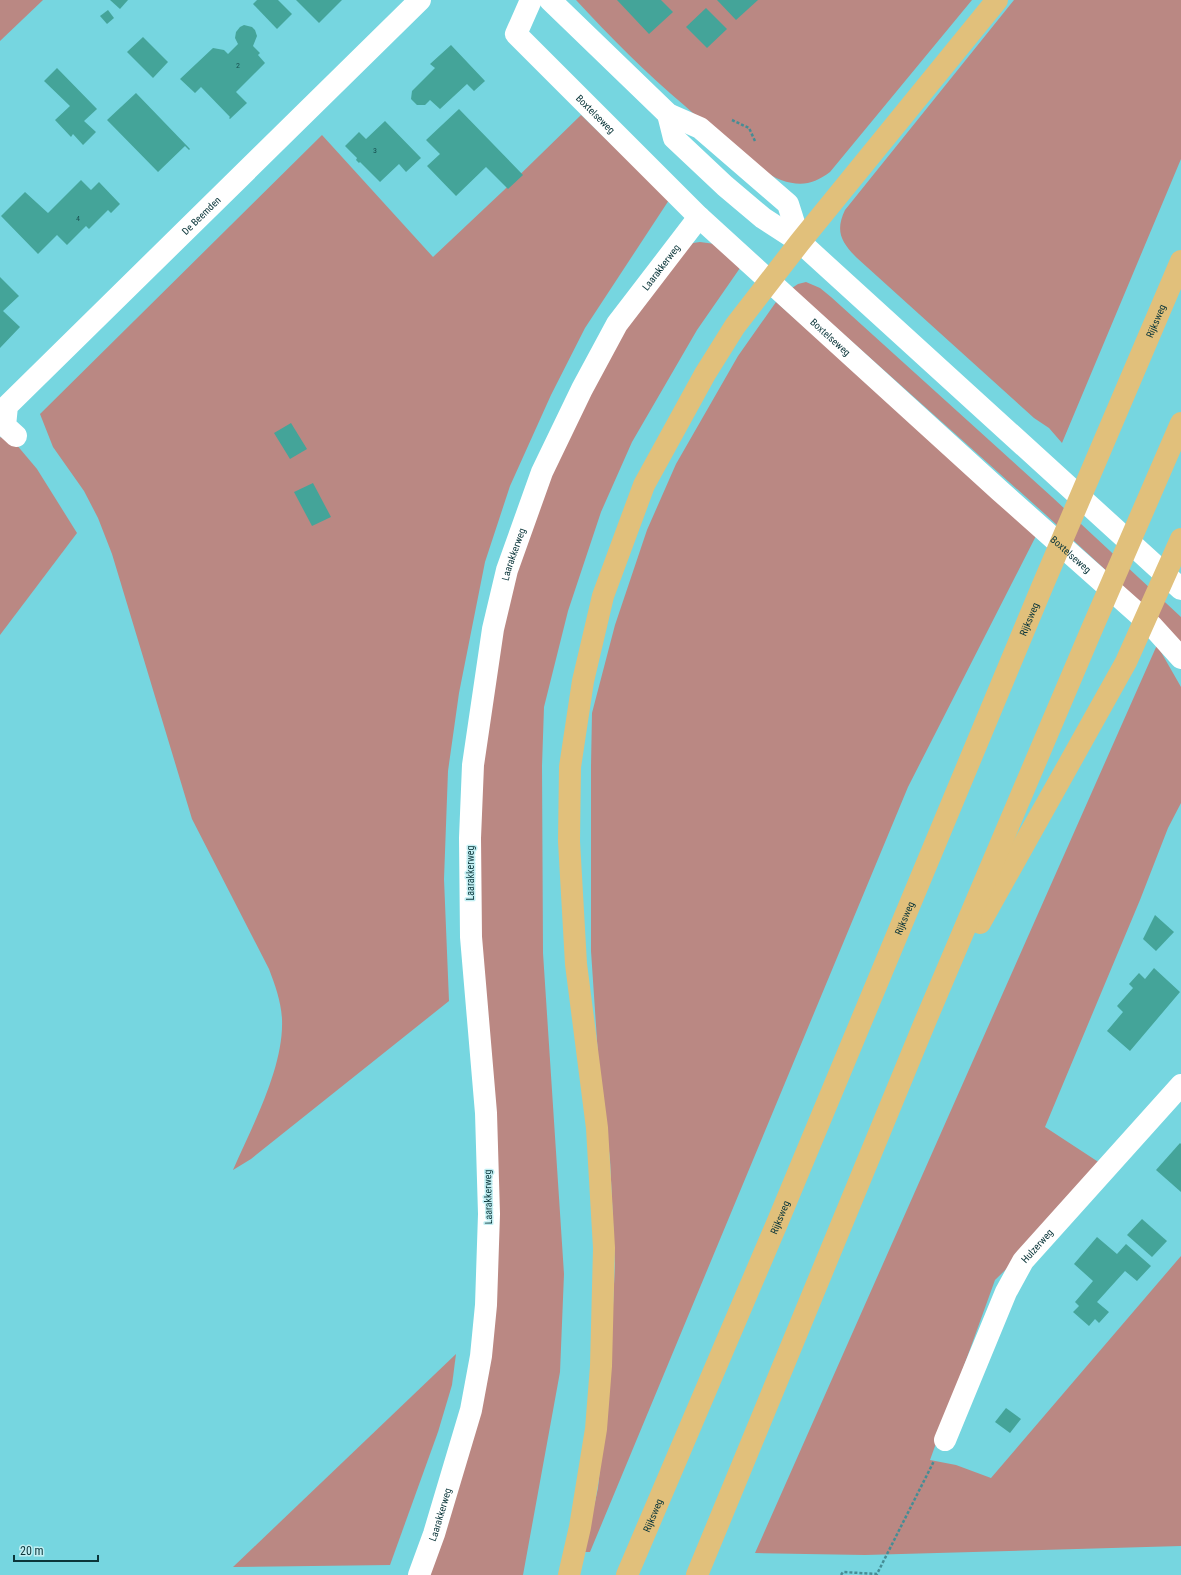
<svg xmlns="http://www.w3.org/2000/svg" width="1181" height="1575" viewBox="0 0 1181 1575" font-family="'Roboto Condensed',sans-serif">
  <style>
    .green { fill: #ba8883 }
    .building { fill: #44a499 }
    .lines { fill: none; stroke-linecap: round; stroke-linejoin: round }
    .path { stroke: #458d95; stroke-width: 2.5; stroke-dasharray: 3 2; stroke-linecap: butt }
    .street { stroke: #fff; stroke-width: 22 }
    .secondary { stroke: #fff; stroke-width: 22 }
    .highway { stroke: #e1c07b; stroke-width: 22 }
    .labels { text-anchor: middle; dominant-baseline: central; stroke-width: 3; stroke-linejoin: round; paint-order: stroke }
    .number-label { font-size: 8px; fill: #195252 }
    .street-label { font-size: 10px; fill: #0b363a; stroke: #c2eff3 }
  </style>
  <rect width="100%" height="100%" fill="#76d6e0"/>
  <g class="green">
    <path d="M 0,0 L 43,0 L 0,41 Z"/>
    <path d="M 576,0 L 972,0 L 830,172 C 814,184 801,187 781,180 C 759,172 737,148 719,132 C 708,123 695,116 685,106 C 646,73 610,37 576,0 Z"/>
    <path d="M 1014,0 L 1181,0 L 1181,159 L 1062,443 L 1049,428 L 1034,418 L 857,258 C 841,242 835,231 845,210 Z"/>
    <path d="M 581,115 L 669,200 L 585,328 L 551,395 L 510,486 L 485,562 L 459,693 L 448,771 L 444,879 L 449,1001 L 251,1159 L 233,1170 C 252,1126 284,1068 282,1019 C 281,1001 275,985 269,969 L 192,819 L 112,554 L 98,518 L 84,491 L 53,447 L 40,414 L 322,135 L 433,257 L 503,191 Z"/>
    <path d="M 700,242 L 715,244 L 740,268 L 697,330 L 632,442 L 601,512 L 568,611 L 544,707 L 542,766 L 543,953 L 564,1274 L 560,1372 L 523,1575 L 428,1575 L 482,1392 L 482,1080 L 480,774 L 504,626 L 517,570 L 540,497 L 614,345 L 686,244 Z"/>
    <path d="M 806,282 L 820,288 L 831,297 L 1052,497 L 1181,617 L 1181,643 L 1167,627 L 1045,514 L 792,288 L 798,284 Z"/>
    <path d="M 776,302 L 1038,532 L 908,787 L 590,1552 L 584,1552 L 598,1488 L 610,1367 L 615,1264 L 610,1159 L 599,1070 L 591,951 L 591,766 L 592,713 L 615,625 L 647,530 L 676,464 L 738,356 Z"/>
    <path d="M 5,431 L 37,469 L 77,533 L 0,635 L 0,438 Z"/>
    <path d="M 1157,645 L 1181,687 L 1181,803 L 1168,828 L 1140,900 L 1045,1127 L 1103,1165 L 1035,1241 L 995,1280 L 930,1460 L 956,1465 L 991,1478 L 1181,1256 L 1181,1546 L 865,1555 L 755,1553 Z"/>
    <path d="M 456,1354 L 452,1385 L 438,1432 L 390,1565 L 233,1567 Z"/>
  </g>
  <g class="building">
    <path d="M 110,0 L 128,0 L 120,9 Z"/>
    <path d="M 257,0 L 278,0 L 292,14 L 277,29 L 253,4 Z"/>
    <path d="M 296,0 L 342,0 L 319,23 Z"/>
    <path d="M 617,0 L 661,0 L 673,12 L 649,34 Z"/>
    <path d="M 717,0 L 758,0 L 736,20 Z"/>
    <path d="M 706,8 L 727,29 L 707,48 L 686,27 Z"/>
    <path d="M 108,10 L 114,18 L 107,24 L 100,16 Z"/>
    <path d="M 244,25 L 252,27 L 255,30 L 257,36 L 253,46 L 260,53 L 258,55 L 265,63 L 236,92 L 247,103 L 230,119 L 229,118 L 230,117 L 201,87 L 195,93 L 180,79 L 213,48 L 224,50 L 228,54 L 238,44 L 235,38 L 236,32 L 240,27 Z"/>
    <path d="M 143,37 L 168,62 L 153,78 L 127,52 Z"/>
    <path d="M 451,45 L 485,81 L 474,91 L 467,84 L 440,109 L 430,100 L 425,105 L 417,105 L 411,99 L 412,91 L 435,68 L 430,64 Z"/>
    <path d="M 57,68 L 97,109 L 84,121 L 96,132 L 83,145 L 73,134 L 71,137 L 55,120 L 70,106 L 44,81 Z"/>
    <path d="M 136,93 L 190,149 L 189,150 L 185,146 L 158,172 L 107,120 Z"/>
    <path d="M 459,109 L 523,175 L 508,189 L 486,167 L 456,196 L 427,166 L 440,154 L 426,140 Z"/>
    <path d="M 385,121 L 421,158 L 406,172 L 399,164 L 380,182 L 360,162 L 359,163 L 356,160 L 357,158 L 345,146 L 359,132 L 366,139 Z"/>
    <path d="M 81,180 L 91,190 L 99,182 L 120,204 L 111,213 L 108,210 L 89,229 L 86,226 L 67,245 L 57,235 L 38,254 L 1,216 L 25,192 L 48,213 Z"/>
    <path d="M 0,277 L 19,296 L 3,311 L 20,327 L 0,348 Z"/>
    <path d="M 291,423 L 307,449 L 290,459 L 274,433 Z"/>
    <path d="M 313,483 L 331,517 L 312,526 L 294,492 Z"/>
    <path d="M 1155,915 L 1174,932 L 1156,951 L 1143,939 Z"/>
    <path d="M 1154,968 L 1180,992 L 1130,1051 L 1107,1031 L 1123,1012 L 1117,1006 L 1133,988 L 1129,984 L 1139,973 L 1145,979 Z"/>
    <path d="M 1180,1143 L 1181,1144 L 1181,1192 L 1156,1170 Z"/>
    <path d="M 1142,1219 L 1167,1241 L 1152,1257 L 1127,1235 Z"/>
    <path d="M 1097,1237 L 1117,1254 L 1126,1244 L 1151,1266 L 1137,1281 L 1125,1271 L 1097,1302 L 1109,1312 L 1099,1323 L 1095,1319 L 1089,1326 L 1073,1312 L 1079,1306 L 1075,1302 L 1093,1281 L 1074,1264 Z"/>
    <path d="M 1006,1408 L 1021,1419 L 1010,1433 L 995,1422 Z"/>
  </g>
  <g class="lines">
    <g class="path">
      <path d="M 732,120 L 749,128 L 755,141"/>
      <path d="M 841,1575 L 843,1572 L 877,1574 L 934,1461"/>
    </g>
    <g class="street">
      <path id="s1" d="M 531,0 L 516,34 L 699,217 L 1000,491 L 1153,627 L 1181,658"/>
      <path id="s2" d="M 16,436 L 5,426 L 7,406 L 420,0"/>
      <path id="s3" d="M 945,1440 L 1006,1292 L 1023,1261 L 1181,1085"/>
      <path id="s4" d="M 419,1575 L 434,1534 L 471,1410 L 481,1356 L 486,1305 L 489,1214 L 486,1113 L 471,937 L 470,838 L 473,765 L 493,629 L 507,570 L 542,472 L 582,389 L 617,324 L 699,217"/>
    </g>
    <g class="secondary">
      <path d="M 550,0 L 668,114 L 700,128 L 788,204 L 800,242"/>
      <path d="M 668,114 L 674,138 L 725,186 L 763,218 L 800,242 L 1181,589"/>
    </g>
    <g class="highway">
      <path d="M 980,923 L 1126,662 L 1181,539"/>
      <path d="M 569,1575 L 580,1527 L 596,1429 L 601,1366 L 604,1248 L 597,1128 L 576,964 L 569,841 L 570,767 L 583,681 L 603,596 L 644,485 L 705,374 L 735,326 L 800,242 L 997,0"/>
      <path id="s5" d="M 627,1575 L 778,1221 L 1042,587 L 1181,261"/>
      <path d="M 697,1575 L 925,1022 L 1091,631 L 1181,423"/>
    </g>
  </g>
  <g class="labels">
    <g class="number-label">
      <text x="238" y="65">2</text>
      <text x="375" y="150">3</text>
      <text x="78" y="218">4</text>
    </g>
    <g class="street-label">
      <text stroke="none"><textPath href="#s1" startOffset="150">Boxtelseweg</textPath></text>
      <text stroke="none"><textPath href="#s2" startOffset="307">De Beemden</textPath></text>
      <text stroke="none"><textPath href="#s4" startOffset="1360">Laarakkerweg</textPath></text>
      <text stroke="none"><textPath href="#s5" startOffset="1361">Rijksweg</textPath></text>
      <text stroke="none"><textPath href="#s1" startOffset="474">Boxtelseweg</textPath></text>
      <text stroke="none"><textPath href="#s4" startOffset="1035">Laarakkerweg</textPath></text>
      <text stroke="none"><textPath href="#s1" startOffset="798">Boxtelseweg</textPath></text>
      <text stroke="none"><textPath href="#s5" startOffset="1037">Rijksweg</textPath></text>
      <text transform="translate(470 873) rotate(-90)">Laarakkerweg</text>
      <text stroke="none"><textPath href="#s5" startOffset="713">Rijksweg</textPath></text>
      <text transform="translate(488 1197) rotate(-91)">Laarakkerweg</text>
      <text stroke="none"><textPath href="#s5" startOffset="389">Rijksweg</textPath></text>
      <text stroke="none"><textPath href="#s3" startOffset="216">Hulzerweg</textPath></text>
      <text stroke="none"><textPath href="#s4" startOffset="64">Laarakkerweg</textPath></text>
      <text stroke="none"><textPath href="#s5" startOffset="65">Rijksweg</textPath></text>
    </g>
  </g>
  <path d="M14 1555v6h84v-6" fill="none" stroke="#0b363a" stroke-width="2"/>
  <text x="20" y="1555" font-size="12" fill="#0b363a" stroke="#c2eff3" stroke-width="3" paint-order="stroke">20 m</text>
</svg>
